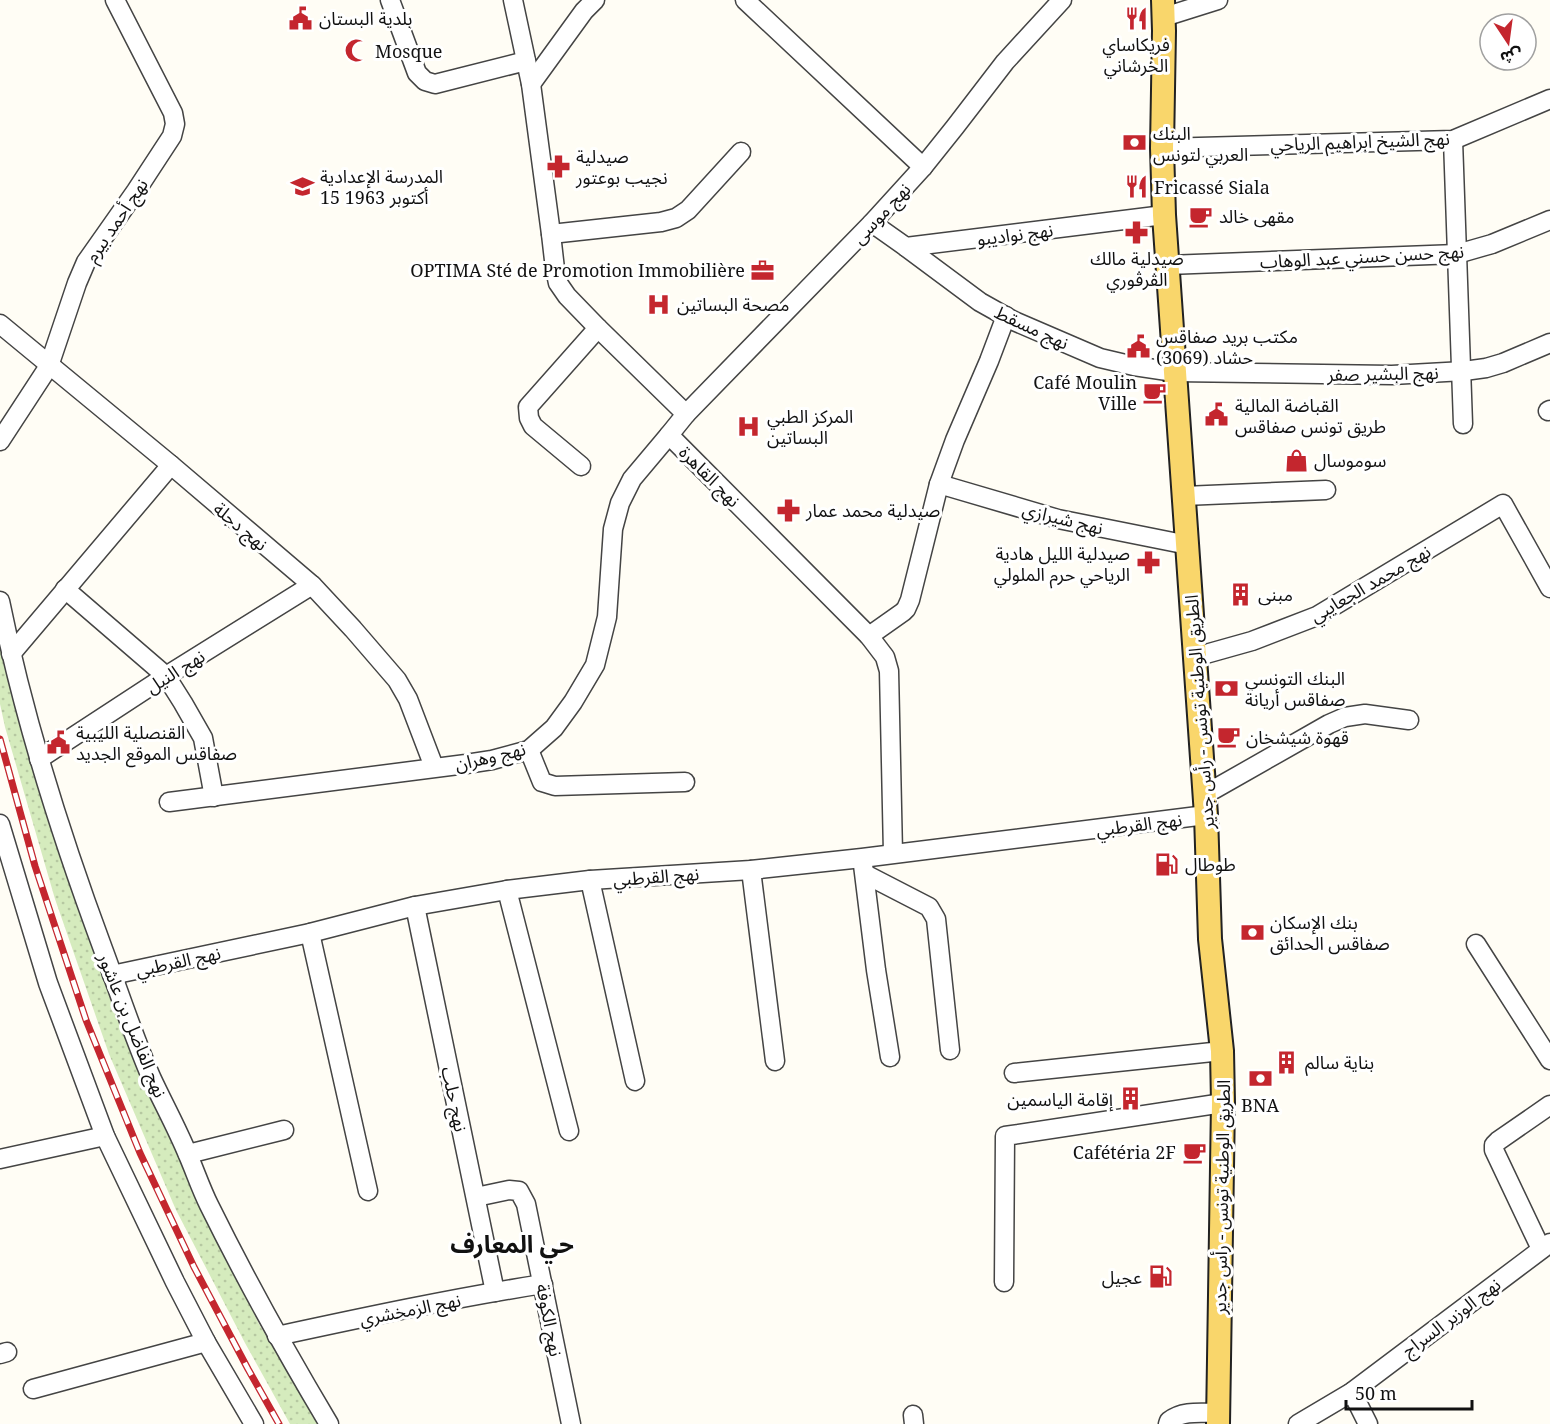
<svg xmlns="http://www.w3.org/2000/svg" width="1550" height="1424" viewBox="0 0 1550 1424" font-family="'Noto Serif','Noto Sans Arabic',serif">
  <style>
    .garden { fill: url(#garden-dots) }
    .lines { fill: none; stroke-linecap: round; stroke-linejoin: round }
    .minor-casing { stroke: #444; stroke-width: 21 }
    .major-casing { stroke: #222; stroke-width: 26 }
    .minor { stroke: #fff; stroke-width: 18 }
    .major { stroke: #f9d66b; stroke-width: 22 }
    .rail-casing { stroke: #c4262e; stroke-width: 7 }
    .rail { stroke: #fff; stroke-width: 4.5; stroke-dasharray: 14; stroke-linecap: butt }
    .labels { text-anchor: middle; dominant-baseline: central; stroke-width: 6; stroke-linejoin: round; paint-order: stroke }
    .poi-label { font-size: 18px; fill: #111; stroke: #fff; text-anchor: start }
    .street-label { font-size: 18px; fill: #111; stroke: #fff }
    .district-label { font-size: 24px; font-weight: bold; fill: #111; stroke: #fff }
  </style>
  <defs>
    <pattern id="garden-dots" width="8" height="8" patternUnits="userSpaceOnUse" patternTransform="scale(1.5)"><rect width="8" height="8" fill="#d5ebbd"/><path d="M2 2h.1M6 6h.1" fill="none" stroke="#b6c8a1" stroke-width="1.8" stroke-linecap="round"/></pattern>
  </defs>
  <rect width="100%" height="100%" fill="#fffdf5"/>
  <path class="garden" d="M 0,634 L 132,1047 L 164,1127 L 259,1324 L 320,1424 L 290,1424 L 245,1343 L 176,1210 L 109,1054 L 55,899 L 5,727 L 0,704 Z"/>
  <g class="lines">
    <defs>
      <g id="minor">
        <path d="M 390,0 L 417,73 L 425,81 L 435,84 L 526,61"/>
        <path d="M 513,0 L 531,84 L 551,234 L 555,269 L 558,283 L 567,296 L 598,328 L 686,414 L 669,435 L 869,636 L 885,657 L 889,671 L 893,853"/>
        <path d="M 745,0 L 923,167"/>
        <path d="M 1164,17 L 1218,0"/>
        <path d="M 531,84 L 584,11 L 595,0"/>
        <path d="M 1453,140 L 1463,424"/>
        <path d="M 1162,148 L 1453,140 L 1550,99"/>
        <path d="M 872,223 L 906,247 L 1164,215"/>
        <path d="M 551,234 L 661,222 L 676,218 L 688,210 L 741,152"/>
        <path d="M 906,247 L 980,302 L 1014,321 L 1100,358 L 1134,366 L 1174,372 L 1392,375 L 1464,371 L 1486,368 L 1503,363 L 1550,343"/>
        <path d="M 1168,265 L 1457,254 L 1492,244 L 1550,220"/>
        <path d="M 0,324 L 171,465 L 312,585 L 353,629 L 397,680 L 408,699 L 434,767"/>
        <path d="M 1548,411 L 1550,410"/>
        <path d="M 686,414 L 872,223 L 923,167 L 955,127 L 1005,62 L 1062,0"/>
        <path d="M 0,441 L 49,366 L 77,283 L 86,262 L 136,191 L 172,136 L 175,124 L 173,113 L 115,0"/>
        <path d="M 581,466 L 533,426 L 529,418 L 528,407 L 598,328"/>
        <path d="M 939,484 L 1058,519 L 1188,545"/>
        <path d="M 1184,496 L 1326,490"/>
        <path d="M 65,589 L 166,676 L 183,703 L 203,738 L 214,797"/>
        <path d="M 0,601 C 24,720 61,836 103,949 C 119,992 133,1035 151,1077 C 163,1103 177,1128 188,1155 C 195,1171 201,1189 209,1205 C 246,1280 286,1352 329,1424"/>
        <path d="M 869,636 L 903,612 L 906,609 L 910,600 L 939,484 L 955,440 L 989,361 L 1006,316"/>
        <path d="M 11,654 L 171,465"/>
        <path d="M 1195,657 L 1252,641 L 1317,616 L 1503,504 L 1550,588"/>
        <path d="M 529,750 L 542,782 L 555,786 L 685,782"/>
        <path d="M 39,759 L 166,676 L 312,585"/>
        <path d="M 1204,795 L 1329,724 L 1345,717 L 1365,714 L 1409,720"/>
        <path d="M 169,802 L 466,764 L 492,760 L 529,750 L 554,728 L 573,702 L 595,665 L 607,617 L 613,529 L 620,503 L 632,479 L 669,435"/>
        <path d="M 0,824 L 48,983 L 105,1136 L 175,1282 L 206,1342 L 254,1424"/>
        <path d="M 863,865 L 876,970 L 890,1057"/>
        <path d="M 751,870 L 775,1061"/>
        <path d="M 865,874 L 929,907 L 936,919 L 950,1050"/>
        <path d="M 590,880 L 635,1081"/>
        <path d="M 507,890 L 569,1131"/>
        <path d="M 415,906 L 495,1292"/>
        <path d="M 310,933 L 368,1191"/>
        <path d="M 1476,944 L 1550,1060"/>
        <path d="M 112,975 L 310,933 L 415,906 L 507,890 L 590,880 L 751,870 L 862,858 L 1206,815"/>
        <path d="M 1014,1073 L 1222,1051"/>
        <path d="M 188,1154 L 284,1130"/>
        <path d="M 0,1159 L 105,1136"/>
        <path d="M 476,1197 L 509,1190 L 519,1191 L 526,1204 L 571,1424"/>
        <path d="M 1541,1249 L 1494,1150 L 1494,1145 L 1498,1141 L 1550,1105"/>
        <path d="M 1004,1282 L 1005,1136 L 1223,1103"/>
        <path d="M 277,1336 C 365,1317 454,1298 543,1284"/>
        <path d="M 0,1354 L 7,1352"/>
        <path d="M 33,1389 L 206,1342"/>
        <path d="M 1352,1392 L 1368,1424"/>
        <path d="M 913,1415 L 914,1424"/>
        <path d="M 1168,1424 L 1169,1421 C 1183,1410 1201,1413 1219,1413"/>
        <path d="M 1298,1424 L 1352,1392 L 1550,1243"/>
      </g>
      <path id="major" d="M 1163,0 L 1164,31 L 1162,148 L 1164,215 L 1206,815 L 1210,939 L 1222,1051 L 1223,1103 L 1218,1424"/>
    </defs>
    <use href="#minor" class="minor-casing"/>
    <use href="#major" class="major-casing"/>
    <use href="#minor" class="minor"/>
    <use href="#major" class="major"/>
    <defs>
      <path id="rail" d="M 0,739 L 35,866 L 86,1020 L 140,1153 L 194,1267 L 248,1369 L 279,1424"/>
    </defs>
    <use href="#rail" class="rail-casing"/>
    <use href="#rail" class="rail"/>
  </g>
  <defs>
    <symbol id="civic-bare" viewBox="-9 -9 18 18"><path d="M-.6-6.5H3V-4.5H.6V-3L4-1V1h2V6H-6V1h2V-1L-.6-3ZM-1.2 2.5V6h2.4V2.5Z" fill="#c4262e" stroke="#fff" stroke-width="2.5" paint-order="stroke"/></symbol>
    <symbol id="restaurant-bare" viewBox="-9 -9 18 18"><path d="M-5-6h1v4h1v-4h1v4h1v-4h1v5L-1.5 .5V6h-2V.5L-5-1ZM5-6V6H3V1.5H1.5Q1.5-4 5-6Z" fill="#c4262e" stroke="#fff" stroke-width="2.5" paint-order="stroke"/></symbol>
    <symbol id="mosque-bare" viewBox="-9 -9 18 18"><path d="M3.5-4.9A6 6 0 1 0 3.5 4.9A5 5 0 1 1 3.5-4.9Z" fill="#c4262e" stroke="#fff" stroke-width="2.5" paint-order="stroke"/></symbol>
    <symbol id="bank-bare" viewBox="-9 -9 18 18"><path d="M-6-4H6V4H-6ZM0-2.3a2.3 2.3 0 1 0 0 4.6a2.3 2.3 0 1 0 0-4.6Z" fill="#c4262e" stroke="#fff" stroke-width="2.5" paint-order="stroke"/></symbol>
    <symbol id="pharmacy-bare" viewBox="-9 -9 18 18"><path d="M-2-6h4v4h4v4h-4v4h-4v-4h-4v-4h4Z" fill="#c4262e" stroke="#fff" stroke-width="2.5" paint-order="stroke"/></symbol>
    <symbol id="school-bare" viewBox="-9 -9 18 18"><path d="M0-5L7-2L0 1L-7-2ZM-4 1L0 2.5L4 1V4Q0 6-4 4Z" fill="#c4262e" stroke="#fff" stroke-width="2.5" paint-order="stroke"/></symbol>
    <symbol id="cafe-bare" viewBox="-9 -9 18 18"><path d="M-5.5-4.5H6V0H3Q3 3.5 0 3.5H-2.5Q-5.5 3.5-5.5 0ZM3-3.2v2h1.7v-2ZM-6 4.5H4V6H-6Z" fill="#c4262e" stroke="#fff" stroke-width="2.5" paint-order="stroke"/></symbol>
    <symbol id="office-bare" viewBox="-9 -9 18 18"><path d="M-6-3h4V-5.5h4V-3h4V5H-6ZM-1-4.5V-3h2v-1.5ZM-6 0V1H6V0Z" fill="#c4262e" stroke="#fff" stroke-width="2.5" paint-order="stroke"/></symbol>
    <symbol id="hospital-bare" viewBox="-9 -9 18 18"><path d="M-5-5h3v3.5h4V-5h3V5h-3V1.5h-4V5h-3Z" fill="#c4262e" stroke="#fff" stroke-width="2.5" paint-order="stroke"/></symbol>
    <symbol id="shop-bare" viewBox="-9 -9 18 18"><path d="M-5-2.5h2.3a2.7 3.5 0 0 1 5.4 0H5L5.5 6h-11ZM-1.5-2.5h3a1.5 2.3 0 0 0-3 0Z" fill="#c4262e" stroke="#fff" stroke-width="2.5" paint-order="stroke"/></symbol>
    <symbol id="building-bare" viewBox="-9 -9 18 18"><path d="M-4-6H4V6H1V3H-1V6H-4ZM-2.5-4.3h1.7v1.8h-1.7ZM.8-4.3h1.7v1.8H.8ZM-2.5-1h1.7V.8h-1.7ZM.8-1h1.7V.8H.8Z" fill="#c4262e" stroke="#fff" stroke-width="2.5" paint-order="stroke"/></symbol>
    <symbol id="fuel-bare" viewBox="-9 -9 18 18"><path d="M-5.5-6h7V0h2V4h1.3V-2.5L3-4.5l.8-.8L6-3V5H2.5V1h-1V6h-7ZM-4.2-4.7v3.2H.2V-4.7Z" fill="#c4262e" stroke="#fff" stroke-width="2.5" paint-order="stroke"/></symbol>
  </defs>
  <g fill-rule="evenodd">
    <use href="#civic-bare" x="284" y="2" width="33" height="33"/>
    <use href="#restaurant-bare" x="1120" y="2" width="33" height="33"/>
    <use href="#mosque-bare" x="340" y="34" width="33" height="33"/>
    <use href="#bank-bare" x="1118" y="126" width="33" height="33"/>
    <use href="#pharmacy-bare" x="542" y="150" width="33" height="33"/>
    <use href="#school-bare" x="286" y="170" width="33" height="33"/>
    <use href="#restaurant-bare" x="1120" y="170" width="33" height="33"/>
    <use href="#cafe-bare" x="1184" y="200" width="33" height="33"/>
    <use href="#pharmacy-bare" x="1120" y="216" width="33" height="33"/>
    <use href="#office-bare" x="746" y="254" width="33" height="33"/>
    <use href="#hospital-bare" x="642" y="288" width="33" height="33"/>
    <use href="#civic-bare" x="1122" y="330" width="33" height="33"/>
    <use href="#cafe-bare" x="1138" y="376" width="33" height="33"/>
    <use href="#civic-bare" x="1200" y="398" width="33" height="33"/>
    <use href="#hospital-bare" x="732" y="410" width="33" height="33"/>
    <use href="#shop-bare" x="1280" y="444" width="33" height="33"/>
    <use href="#pharmacy-bare" x="772" y="494" width="33" height="33"/>
    <use href="#pharmacy-bare" x="1132" y="546" width="33" height="33"/>
    <use href="#building-bare" x="1224" y="578" width="33" height="33"/>
    <use href="#bank-bare" x="1210" y="672" width="33" height="33"/>
    <use href="#cafe-bare" x="1212" y="720" width="33" height="33"/>
    <use href="#civic-bare" x="42" y="726" width="33" height="33"/>
    <use href="#fuel-bare" x="1150" y="848" width="33" height="33"/>
    <use href="#bank-bare" x="1236" y="916" width="33" height="33"/>
    <use href="#building-bare" x="1270" y="1046" width="33" height="33"/>
    <use href="#bank-bare" x="1244" y="1062" width="33" height="33"/>
    <use href="#building-bare" x="1114" y="1082" width="33" height="33"/>
    <use href="#cafe-bare" x="1178" y="1136" width="33" height="33"/>
    <use href="#fuel-bare" x="1144" y="1260" width="33" height="33"/>
  </g>
  <g class="labels">
    <g class="poi-label">
      <text x="319" y="18">بلدية البستان</text>
      <text x="1136" y="44" text-anchor="middle">فريكاساي<tspan x="1136" dy="21">الخرشاني</tspan></text>
      <text x="375" y="51">Mosque</text>
      <text x="1153" y="133">البنك<tspan x="1153" dy="21">العربي لتونس</tspan></text>
      <text x="576" y="156">صيدلية<tspan x="576" dy="21">نجيب بوعتور</tspan></text>
      <text x="320" y="176">المدرسة الإعدادية<tspan x="320" dy="21">15 أكتوبر 1963</tspan></text>
      <text x="1154" y="187">Fricassé Siala</text>
      <text x="1219" y="216">مقهى خالد</text>
      <text x="1137" y="258" text-anchor="middle">صيدلية مالك<tspan x="1137" dy="21">الڤرڤوري</tspan></text>
      <text x="745" y="270" text-anchor="end">OPTIMA Sté de Promotion Immobilière</text>
      <text x="677" y="304">مصحة البساتين</text>
      <text x="1156" y="336">مكتب بريد صفاقس<tspan x="1156" dy="21">حشاد (3069)</tspan></text>
      <text x="1137" y="382" text-anchor="end">Café Moulin<tspan x="1137" dy="21">Ville</tspan></text>
      <text x="1235" y="405">القباضة المالية<tspan x="1235" dy="21">طريق تونس صفاقس</tspan></text>
      <text x="767" y="416">المركز الطبي<tspan x="767" dy="21">البساتين</tspan></text>
      <text x="1314" y="460">سوموسال</text>
      <text x="806" y="510">صيدلية محمد عمار</text>
      <text x="1130" y="553" text-anchor="end">صيدلية الليل هادية<tspan x="1130" dy="21">الرياحي حرم الملولي</tspan></text>
      <text x="1258" y="594">مبنى</text>
      <text x="1245" y="678">البنك التونسي<tspan x="1245" dy="21">صفاقس أريانة</tspan></text>
      <text x="76" y="732">القنصلية الليبية<tspan x="76" dy="21">صفاقس الموقع الجديد</tspan></text>
      <text x="1246" y="737">قهوة شيشخان</text>
      <text x="1185" y="864">طوطال</text>
      <text x="1270" y="922">بنك الإسكان<tspan x="1270" dy="21">صفاقس الحدائق</tspan></text>
      <text x="1305" y="1062">بناية سالم</text>
      <text x="1113" y="1099" text-anchor="end">إقامة الياسمين</text>
      <text x="1260" y="1105" text-anchor="middle">BNA</text>
      <text x="1176" y="1152" text-anchor="end">Cafétéria 2F</text>
      <text x="1142" y="1277" text-anchor="end">عجيل</text>
    </g>
    <g class="street-label">
      <text transform="translate(1360 141) rotate(-2)">نهج الشيخ ابراهيم الرياحي</text>
      <text transform="translate(881 213) rotate(-47)">نهج موسى</text>
      <text transform="translate(116 220) rotate(-56)">نهج أحمد بيرم</text>
      <text transform="translate(1015 234) rotate(-7)">نهج نواديبو</text>
      <text transform="translate(1362 256) rotate(-3)">نهج حسن حسني عبد الوهاب</text>
      <text transform="translate(1032 327) rotate(25)">نهج مسقط</text>
      <text transform="translate(1383 373) rotate(-1)">نهج البشير صفر</text>
      <text transform="translate(710 476) rotate(45)">نهج القاهرة</text>
      <text transform="translate(1063 518) rotate(14)">نهج شيرازي</text>
      <text transform="translate(241 526) rotate(40)">نهج دجلة</text>
      <text transform="translate(1370 583) rotate(-30)">نهج محمد الجعايبي</text>
      <text transform="translate(175 671) rotate(-32)">نهج النيل</text>
      <text transform="translate(1199 712) rotate(-94)">الطريق الوطنية تونس - رأس جدير</text>
      <text transform="translate(490 756) rotate(-13)">نهج وهران</text>
      <text transform="translate(1139 824) rotate(-7)">نهج القرطبي</text>
      <text transform="translate(656 876) rotate(-4)">نهج القرطبي</text>
      <text transform="translate(178 961) rotate(-12)">نهج القرطبي</text>
      <text transform="translate(133 1025) rotate(68)">نهج الفاضل بن عاشور</text>
      <text transform="translate(455 1099) rotate(78)">نهج حلب</text>
      <text transform="translate(1221 1197) rotate(-89)">الطريق الوطنية تونس - رأس جدير</text>
      <text transform="translate(410 1309) rotate(-11)">نهج الزمخشري</text>
      <text transform="translate(1451 1317) rotate(-37)">نهج الوزير السراج</text>
      <text transform="translate(550 1320) rotate(79)">نهج الكوفة</text>
    </g>
    <g class="district-label">
      <text x="512" y="1243">حي المعارف</text>
    </g>
  </g>
  <g transform="translate(1508 42) rotate(167)"><circle r="28" fill="#ffffff" stroke="#a0a0a0" stroke-width="1.5"/>
  <path d="M0-4.5L10 22L0 15L-10 22Z" fill="#c4262e"/>
  <text y="-9" font-size="16" font-weight="bold" text-anchor="middle" fill="#111111">ش</text>
  </g>
  <path d="M1346 1400v9h126v-9" fill="none" stroke="#111111" stroke-width="3"/>
  <text x="1355" y="1400" font-size="18" fill="#111111" stroke="#ffffff" stroke-width="4.5" paint-order="stroke">50 m</text>
</svg>
